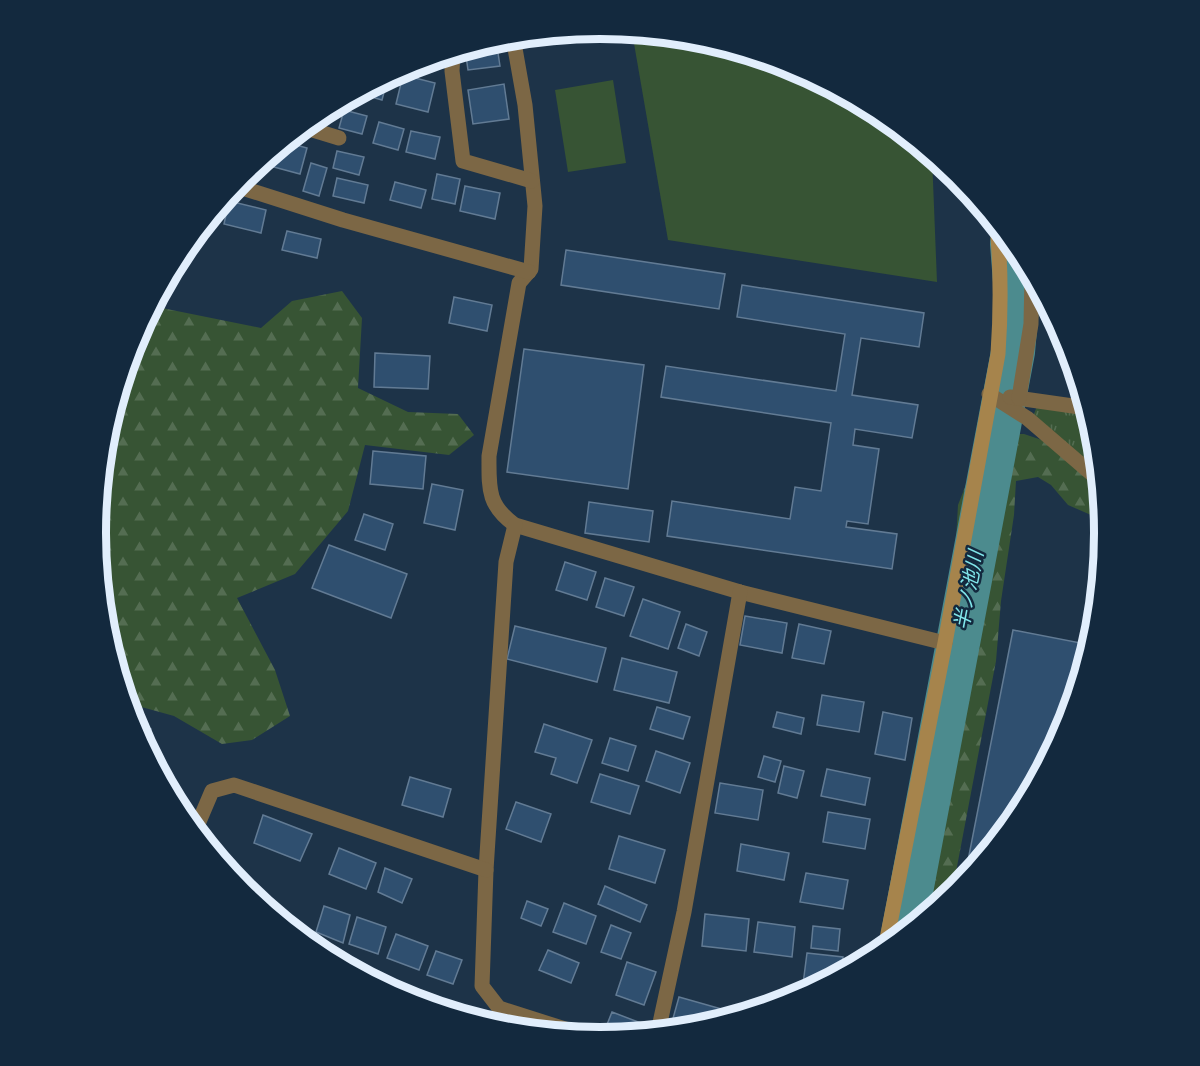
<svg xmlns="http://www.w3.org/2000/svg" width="1200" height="1066" viewBox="0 0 1200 1066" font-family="'Archivo Narrow','Noto Sans JP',sans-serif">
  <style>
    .grass { fill: #375434 }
    .forest { fill: url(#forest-firs) }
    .park { fill: url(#park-tufts) }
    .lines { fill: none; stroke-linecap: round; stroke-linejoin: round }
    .river { stroke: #4c8b8e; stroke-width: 44 }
    .building { fill: #2f4f6f; stroke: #627b94; stroke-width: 1.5 }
    .street { stroke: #7c6745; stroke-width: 15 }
    .secondary { stroke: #a6844c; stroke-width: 15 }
    .labels { text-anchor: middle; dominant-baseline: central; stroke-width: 5; stroke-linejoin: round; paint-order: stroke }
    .water-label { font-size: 20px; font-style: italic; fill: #81e6eb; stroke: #13293e }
    .rim { fill: none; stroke: #e1eefc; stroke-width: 8 }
  </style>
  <defs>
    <pattern id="forest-firs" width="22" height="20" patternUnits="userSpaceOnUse" patternTransform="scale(1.5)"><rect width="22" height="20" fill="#375434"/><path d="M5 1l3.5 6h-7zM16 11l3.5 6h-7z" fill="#546d52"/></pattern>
    <pattern id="park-tufts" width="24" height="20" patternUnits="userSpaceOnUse" patternTransform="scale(1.5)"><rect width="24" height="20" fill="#375434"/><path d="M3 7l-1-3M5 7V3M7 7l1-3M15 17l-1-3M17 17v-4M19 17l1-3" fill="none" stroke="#546d52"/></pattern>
  </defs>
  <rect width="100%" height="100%" fill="#1d3348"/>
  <g class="grass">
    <path d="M 632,32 L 699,38 L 793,67 L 881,114 L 932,156 L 937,282 L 668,240 Z"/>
    <path d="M 613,80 L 626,163 L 568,172 L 555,90 Z"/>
  </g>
  <g class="forest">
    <path d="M 342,291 L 362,318 L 358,388 L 408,412 L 458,414 L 474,435 L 449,455 L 365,445 L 348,511 L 295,574 L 237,598 L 275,670 L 290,716 L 252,740 L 222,744 L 174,716 L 127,703 L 105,631 L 96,533 L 105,434 L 134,340 L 152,306 L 261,328 L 292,301 Z"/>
    <path d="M 998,434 L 1024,434 L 1060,446 L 1091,474 L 1101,496 L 1102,507 L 1091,515 L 1068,505 L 1051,485 L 1038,477 L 1016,481 L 1014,515 L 1001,601 L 996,661 L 952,893 L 885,949 L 953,592 L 958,505 L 979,451 Z"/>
  </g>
  <path class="park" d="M 1038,403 L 1088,411 L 1095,435 L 1099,473 L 1033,417 Z"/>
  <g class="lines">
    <path class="river" d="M 903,934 L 1013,352 L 1017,307 L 1012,244"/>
  </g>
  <g class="building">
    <path d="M 496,40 L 500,66 L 468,70 L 465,49 Z"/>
    <path d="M 403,75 L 435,83 L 428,112 L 396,104 Z"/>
    <path d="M 388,77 L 382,100 L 358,93 Z"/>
    <path d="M 504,84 L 509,119 L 473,124 L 468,90 Z"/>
    <path d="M 344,110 L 367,116 L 362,134 L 339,128 Z"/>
    <path d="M 379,122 L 404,129 L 398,150 L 373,143 Z"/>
    <path d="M 411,131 L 440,137 L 435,159 L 406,152 Z"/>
    <path d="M 285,142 L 307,148 L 300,174 L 270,166 L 274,151 Z"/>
    <path d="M 337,151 L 364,157 L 359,175 L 333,168 Z"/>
    <path d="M 311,163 L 327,168 L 319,196 L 303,191 Z"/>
    <path d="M 437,174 L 460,179 L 455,204 L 432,199 Z"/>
    <path d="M 337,178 L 368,185 L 364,203 L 333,196 Z"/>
    <path d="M 395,182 L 426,190 L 421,208 L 390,200 Z"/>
    <path d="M 465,186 L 500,193 L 495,219 L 460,211 Z"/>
    <path d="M 229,201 L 266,210 L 261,233 L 224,224 Z"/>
    <path d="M 287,231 L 321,239 L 317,258 L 282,250 Z"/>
    <path d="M 566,250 L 725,274 L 719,309 L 561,285 Z"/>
    <path d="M 742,285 L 924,313 L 919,347 L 861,338 L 852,395 L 918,405 L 912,438 L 855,429 L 853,445 L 879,449 L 868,524 L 847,521 L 846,527 L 897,534 L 892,569 L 667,536 L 672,501 L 790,519 L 795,487 L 821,491 L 831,423 L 661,397 L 666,366 L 836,391 L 845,334 L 737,317 Z"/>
    <path d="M 454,297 L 492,305 L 487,331 L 449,323 Z"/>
    <path d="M 524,349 L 644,365 L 628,489 L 507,472 Z"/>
    <path d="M 375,353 L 430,356 L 428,389 L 374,387 Z"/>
    <path d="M 373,451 L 426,456 L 423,489 L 370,484 Z"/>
    <path d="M 432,484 L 463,490 L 455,530 L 424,523 Z"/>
    <path d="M 589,502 L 653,511 L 649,542 L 585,533 Z"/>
    <path d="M 364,514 L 393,524 L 385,550 L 355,540 Z"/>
    <path d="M 329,545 L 407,574 L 391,618 L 312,588 Z"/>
    <path d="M 565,562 L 596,572 L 587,600 L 556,590 Z"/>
    <path d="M 605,578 L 634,587 L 624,616 L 596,607 Z"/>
    <path d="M 643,599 L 680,612 L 668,649 L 630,636 Z"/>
    <path d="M 745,616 L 787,623 L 782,653 L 740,645 Z"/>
    <path d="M 686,624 L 707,632 L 699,656 L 678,648 Z"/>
    <path d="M 799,624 L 831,631 L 824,664 L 792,658 Z"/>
    <path d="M 515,626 L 606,648 L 597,682 L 507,659 Z"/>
    <path d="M 1013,630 L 1091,645 L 1066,726 L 1019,814 L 964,881 Z"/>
    <path d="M 622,658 L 677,672 L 669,703 L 614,690 Z"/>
    <path d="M 822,695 L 864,702 L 859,732 L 817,725 Z"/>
    <path d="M 657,707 L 690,717 L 683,739 L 650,729 Z"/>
    <path d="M 777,712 L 804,718 L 801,734 L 773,727 Z"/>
    <path d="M 883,712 L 912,718 L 905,760 L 875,754 Z"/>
    <path d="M 133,722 L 151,729 L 145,746 L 134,726 Z"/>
    <path d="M 544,724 L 592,740 L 577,783 L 551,774 L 556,758 L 535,752 Z"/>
    <path d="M 610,738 L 636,746 L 628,771 L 602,763 Z"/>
    <path d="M 656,751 L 690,763 L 680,793 L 646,781 Z"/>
    <path d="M 764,756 L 781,761 L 775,782 L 758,777 Z"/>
    <path d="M 784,766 L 804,771 L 797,798 L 778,793 Z"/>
    <path d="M 827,769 L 870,778 L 865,805 L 821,796 Z"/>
    <path d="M 600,774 L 639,786 L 630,814 L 591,802 Z"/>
    <path d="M 410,777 L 451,789 L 443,817 L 402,805 Z"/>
    <path d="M 720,783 L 763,790 L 758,820 L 715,813 Z"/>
    <path d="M 516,802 L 551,814 L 541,842 L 506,829 Z"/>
    <path d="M 828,812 L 870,819 L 865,849 L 823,842 Z"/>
    <path d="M 263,815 L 312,834 L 300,861 L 254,843 Z"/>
    <path d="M 619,836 L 665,850 L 655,883 L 609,869 Z"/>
    <path d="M 741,844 L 789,853 L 784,880 L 737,871 Z"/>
    <path d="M 339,848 L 376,863 L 366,889 L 329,874 Z"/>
    <path d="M 385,868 L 412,879 L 402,903 L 378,892 Z"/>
    <path d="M 806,873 L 848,880 L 843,909 L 800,902 Z"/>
    <path d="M 605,886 L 647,905 L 640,922 L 598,904 Z"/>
    <path d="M 527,901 L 548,909 L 541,926 L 521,918 Z"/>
    <path d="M 564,903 L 596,916 L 586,944 L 553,932 Z"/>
    <path d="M 324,906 L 350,915 L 343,943 L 316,932 Z"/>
    <path d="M 705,914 L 749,919 L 746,951 L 702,946 Z"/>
    <path d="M 357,917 L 386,927 L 378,954 L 349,944 Z"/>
    <path d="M 758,922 L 795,927 L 792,957 L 754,952 Z"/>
    <path d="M 611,925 L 631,933 L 621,959 L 601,952 Z"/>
    <path d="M 813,926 L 840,929 L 838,951 L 811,948 Z"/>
    <path d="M 396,934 L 428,946 L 419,970 L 387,958 Z"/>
    <path d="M 548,950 L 579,963 L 571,983 L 539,970 Z"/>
    <path d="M 436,951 L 462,960 L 453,984 L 427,975 Z"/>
    <path d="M 807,953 L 843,957 L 841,973 L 818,986 L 803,984 Z"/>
    <path d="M 627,962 L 656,972 L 644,1005 L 616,995 Z"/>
    <path d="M 679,997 L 725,1010 L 721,1021 L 695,1028 L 672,1022 Z"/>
    <path d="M 448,1001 L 478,1014 L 475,1020 L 444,1010 Z"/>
    <path d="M 612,1012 L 646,1025 L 643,1033 L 602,1037 Z"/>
  </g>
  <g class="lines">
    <g class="street">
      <path d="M 513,37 L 525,105 L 535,206 L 531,269 L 519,283 L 489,456 C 489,488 487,505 515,525 L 740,592 L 945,643"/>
      <path d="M 453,53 L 452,71 L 463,161 L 532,181"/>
      <path d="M 303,127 L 339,138"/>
      <path d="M 236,186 L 343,220 L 529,272"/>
      <path d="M 989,394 L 1027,418 L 1099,480"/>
      <path d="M 1010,397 L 1087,408"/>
      <path d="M 1019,398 L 1031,324 L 1032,276"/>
      <path d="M 515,525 L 506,562 L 486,870 L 482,986 L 499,1008 L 568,1030 L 577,1035"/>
      <path d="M 195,831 L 212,791 L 234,785 L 486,870"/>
      <path d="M 658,1032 L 684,912 L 740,592"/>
    </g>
    <path class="secondary" d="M 885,949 L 945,643 L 998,354 C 1001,311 1001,269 997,225"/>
  </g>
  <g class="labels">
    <g class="water-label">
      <text transform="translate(968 590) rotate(-79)">半ノ池川</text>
    </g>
  </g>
  <path d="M0 0H1200V1066H0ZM106 533a494 494 0 1 1 988 0a494 494 0 1 1-988 0Z" fill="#13293e" fill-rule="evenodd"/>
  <path class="rim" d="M106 533a494 494 0 1 1 988 0a494 494 0 1 1-988 0Z"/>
</svg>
